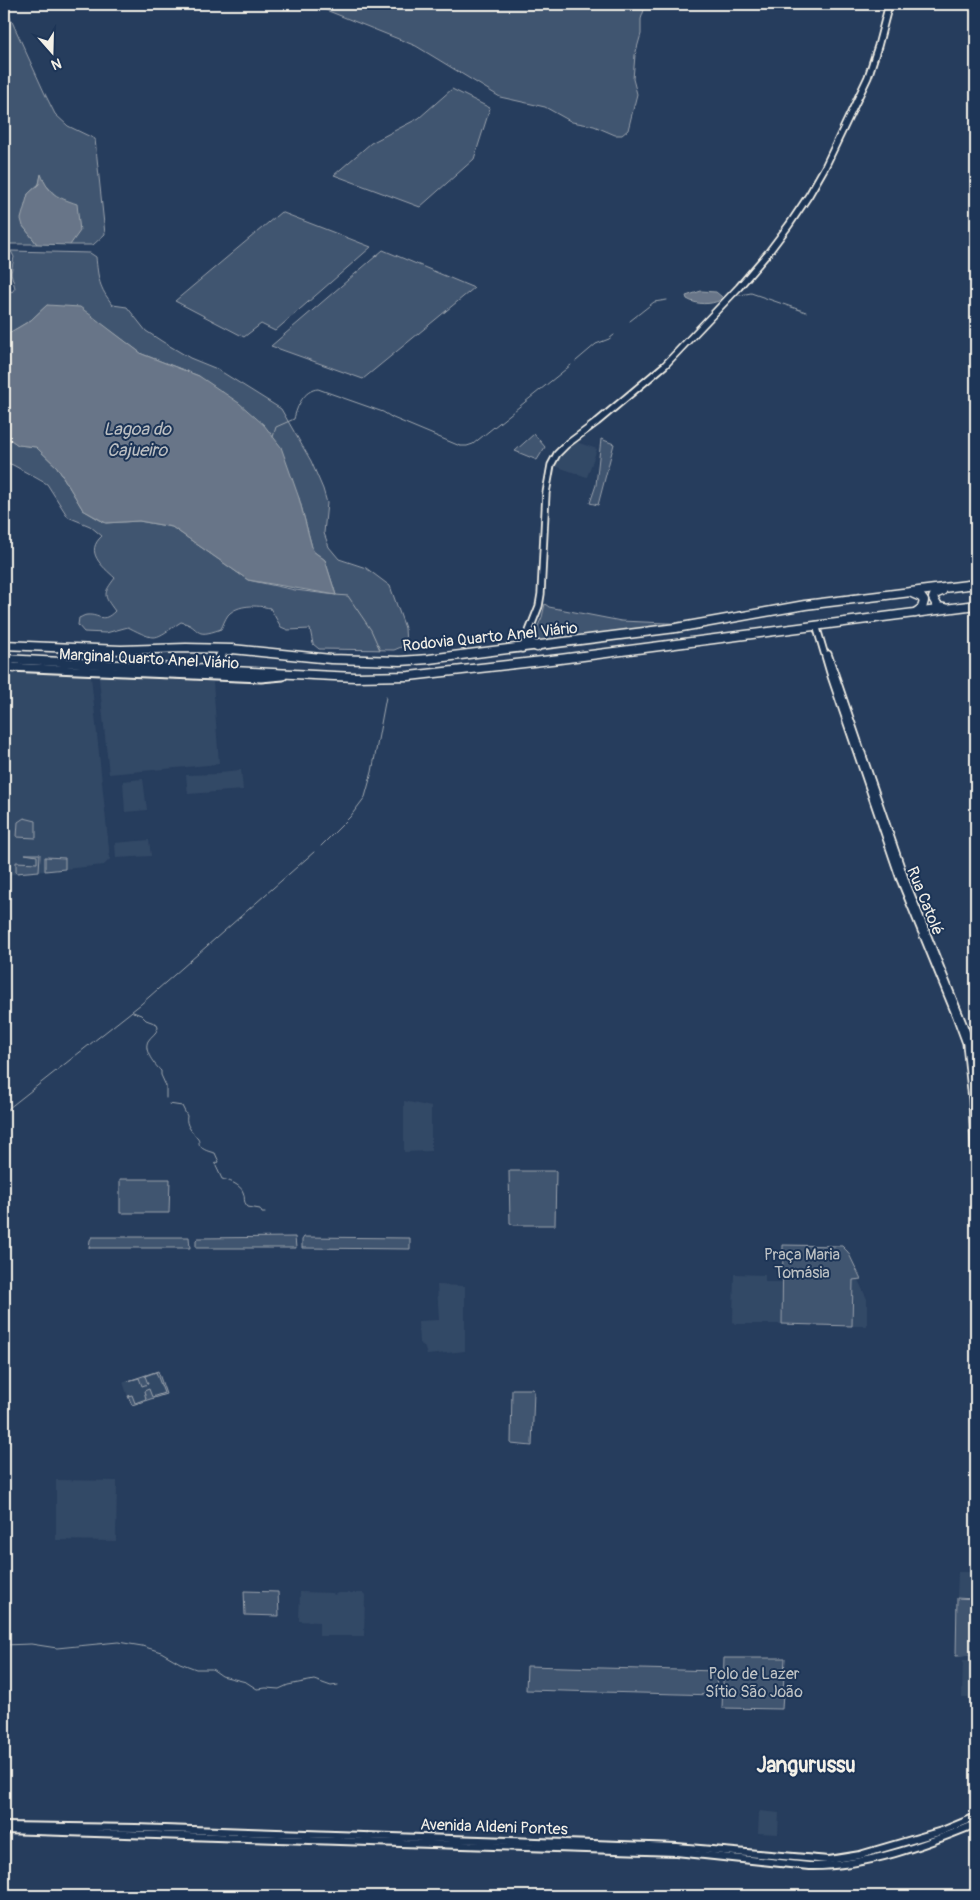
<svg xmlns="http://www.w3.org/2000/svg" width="980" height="1900" viewBox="0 0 980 1900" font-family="Pangolin,sans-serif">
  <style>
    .built { fill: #334966 }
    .green { fill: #40546f; stroke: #9aa2ac }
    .water { fill: #677588; stroke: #9fa7ae }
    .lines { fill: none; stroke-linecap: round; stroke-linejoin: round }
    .stream { stroke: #9fa7ae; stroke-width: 1 }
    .tertiary-casing { stroke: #f4f1e8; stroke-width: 9 }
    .secondary-casing { stroke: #f4f1e8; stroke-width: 10 }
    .primary-casing { stroke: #f4f1e8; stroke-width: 11 }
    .trunk-casing { stroke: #f4f1e8; stroke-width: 11 }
    .tertiary { stroke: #1d3557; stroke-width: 5.5 }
    .secondary { stroke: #1d3557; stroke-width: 6 }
    .primary { stroke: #1d3557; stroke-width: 7 }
    .trunk { stroke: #1d3557; stroke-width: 8 }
    .labels { text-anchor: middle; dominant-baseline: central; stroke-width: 4; stroke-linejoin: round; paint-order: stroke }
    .street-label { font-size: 16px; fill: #f4f1e8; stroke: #1d3557 }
    .park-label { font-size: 16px; fill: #bec2c4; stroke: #1d3557 }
    .water-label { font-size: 18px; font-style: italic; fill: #bcbfc2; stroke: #1d3557 }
    .district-label { font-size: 21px; font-weight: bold; fill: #f4f1e8; stroke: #1d3557 }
  </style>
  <rect width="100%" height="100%" fill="#263d5d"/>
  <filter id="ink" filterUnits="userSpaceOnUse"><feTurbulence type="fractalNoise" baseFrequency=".02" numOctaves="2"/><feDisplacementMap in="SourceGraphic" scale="10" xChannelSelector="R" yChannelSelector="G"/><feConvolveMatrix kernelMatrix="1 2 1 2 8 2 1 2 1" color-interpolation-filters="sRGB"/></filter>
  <g filter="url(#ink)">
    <g class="built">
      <path d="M 576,442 L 597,449 L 587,477 L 555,466 L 561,455 Z"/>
      <path d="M 4,671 L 89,676 L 91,677 L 110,859 L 104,865 L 4,875 Z"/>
      <path d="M 101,676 L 213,682 L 219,764 L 109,774 L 99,678 Z"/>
      <path d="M 241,770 L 243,790 L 188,794 L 186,775 L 220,774 L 220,772 Z"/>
      <path d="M 143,779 L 147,810 L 125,812 L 123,781 Z"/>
      <path d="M 149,840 L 151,856 L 116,858 L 115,843 Z"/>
      <path d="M 404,1101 L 431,1107 L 431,1151 L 404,1152 Z"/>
      <path d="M 734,1274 L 765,1275 L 765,1282 L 782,1282 L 782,1324 L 735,1324 L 733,1322 Z"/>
      <path d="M 853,1280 L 858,1280 L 867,1299 L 867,1326 L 852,1326 Z"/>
      <path d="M 437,1285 L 465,1286 L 465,1351 L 427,1355 L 424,1346 L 419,1343 L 418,1321 L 439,1320 Z"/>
      <path d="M 158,1371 L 166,1394 L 132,1405 L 130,1403 L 123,1382 Z"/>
      <path d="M 56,1480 L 117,1481 L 116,1541 L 56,1540 Z"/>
      <path d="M 958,1572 L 976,1572 L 976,1597 L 957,1597 Z"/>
      <path d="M 300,1592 L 333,1593 L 334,1595 L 338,1593 L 363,1593 L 365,1595 L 364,1636 L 319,1636 L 319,1622 L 299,1621 Z"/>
      <path d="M 963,1660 L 976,1660 L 976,1698 L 962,1698 Z"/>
      <path d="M 760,1811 L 779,1813 L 778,1834 L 758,1833 L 759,1813 Z"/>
    </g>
    <g class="green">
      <path d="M 4,4 L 45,94 L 55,114 L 68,126 L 95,139 L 105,234 L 93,245 L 70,245 L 74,236 L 57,197 L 45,184 L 41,175 L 39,184 L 28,194 L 23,226 L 37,244 L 5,244 L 4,152 L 6,141 L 4,123 Z"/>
      <path d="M 311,4 L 646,4 L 641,19 L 641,34 L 635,55 L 633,79 L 637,94 L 628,130 L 622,135 L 615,135 L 594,126 L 572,122 L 545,107 L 500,97 L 416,46 Z"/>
      <path d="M 452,89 L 490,108 L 474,159 L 420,207 L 334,175 L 371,143 L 419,118 Z"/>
      <path d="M 281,212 L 371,247 L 275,331 L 261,324 L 244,337 L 175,301 Z"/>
      <path d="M 383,250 L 474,288 L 363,379 L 271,346 Z"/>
      <path d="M 11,251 L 90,253 L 96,257 C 98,278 99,288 113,305 L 127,307 L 146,331 L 163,342 L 190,358 L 217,369 L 281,409 L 311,461 L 323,489 L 327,503 L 324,533 L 329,547 L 339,559 L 366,568 L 390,586 L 405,628 L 406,645 L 394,650 L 319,649 L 313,644 L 310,629 L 288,630 L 281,627 L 270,608 C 257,605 238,604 228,615 C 225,619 223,625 221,629 C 191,640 203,627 181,622 C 153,640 158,642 128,627 L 106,633 L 84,632 L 78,625 L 79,618 C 82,617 84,615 87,615 C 100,614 102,624 115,611 C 103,595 103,594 115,578 C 102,566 84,552 102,536 L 90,526 L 68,517 L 47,484 L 13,465 L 4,462 L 4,435 L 18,445 L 36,447 L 57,467 L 83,510 L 105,523 L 139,521 L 172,527 L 248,580 L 295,590 L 336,595 L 325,560 L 313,551 L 299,498 L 199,376 L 142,354 L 111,331 L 47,305 L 31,320 L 4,336 L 4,286 L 12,292 L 15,288 L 11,273 L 14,257 Z"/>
      <path d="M 534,434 L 545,447 L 537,460 L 515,451 Z"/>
      <path d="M 601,439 L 614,444 L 598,505 L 590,503 L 596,485 Z"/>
      <path d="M 545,604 L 549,607 L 621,621 L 690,624 L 536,643 L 532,639 L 533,637 L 542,617 Z"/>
      <path d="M 24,818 L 36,821 L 36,838 L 17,837 L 18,822 Z"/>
      <path d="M 25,854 L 40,854 L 39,871 L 16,873 L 16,862 L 37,863 L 37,856 Z"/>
      <path d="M 45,857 L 65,858 L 65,869 L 45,871 Z"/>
      <path d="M 509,1171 L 556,1171 L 555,1225 L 514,1225 L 510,1223 Z"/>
      <path d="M 120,1179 L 170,1179 L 169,1213 L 120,1213 Z"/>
      <path d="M 92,1237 L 189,1237 L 190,1248 L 89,1248 L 90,1240 Z"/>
      <path d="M 295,1237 L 296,1248 L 196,1248 L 196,1240 L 198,1238 Z"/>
      <path d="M 304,1237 L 410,1238 L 410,1249 L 302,1248 L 302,1240 Z"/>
      <path d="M 783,1245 L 842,1246 L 848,1252 L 861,1279 L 853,1280 L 852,1326 L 782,1324 Z"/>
      <path d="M 158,1371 L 166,1394 L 132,1405 L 128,1396 L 132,1395 L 135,1403 L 146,1399 L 144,1391 L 149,1389 L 152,1397 L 164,1393 L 156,1372 L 145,1376 L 148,1384 L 142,1386 L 139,1378 L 128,1381 Z"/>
      <path d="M 512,1389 L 532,1389 L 534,1391 L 532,1446 L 511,1444 Z"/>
      <path d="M 244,1591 L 278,1592 L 279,1616 L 245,1615 Z"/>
      <path d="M 957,1598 L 976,1599 L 976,1655 L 956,1656 Z"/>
      <path d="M 724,1658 L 785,1658 L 782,1709 L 722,1708 Z"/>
      <path d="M 527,1666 L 717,1671 L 716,1695 L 526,1690 Z"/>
    </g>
    <g class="water">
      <path d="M 41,174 C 49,195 57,197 77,204 L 80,231 L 70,245 L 37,244 L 23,226 L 21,219 L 28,194 L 39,184 Z"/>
      <path d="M 701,291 L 716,292 L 722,297 L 721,300 C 710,305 697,305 687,299 L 686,296 Z"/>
      <path d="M 47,305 L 80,307 L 142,354 L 199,376 L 239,403 L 264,425 L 281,447 L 299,498 L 313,551 L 325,560 L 336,595 L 248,580 L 172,527 L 139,521 L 106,523 L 83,510 L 57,467 L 36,447 L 18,445 L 4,435 L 4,336 L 31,320 Z"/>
    </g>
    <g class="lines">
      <g class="stream">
        <path d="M 735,296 L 751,293 L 806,312"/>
        <path d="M 630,321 L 654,302 L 667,300"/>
        <path d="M 576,361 L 596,344 L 609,339 L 614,335"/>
        <path d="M 273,437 L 276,427 L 294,419 C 297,406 304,390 318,389 L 383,412 L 393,418 L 460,446 L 467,446 L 473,444 L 571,365"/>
        <path d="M 336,595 L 348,596 L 371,630 L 380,650"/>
        <path d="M 321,846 L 350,817 L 365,797 L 372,772 L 386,697"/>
        <path d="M 133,1012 L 141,1015 L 146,1020 L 157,1024 L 158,1028 C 156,1034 151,1036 148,1041 C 143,1051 155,1065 161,1071 L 161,1075 L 166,1086 L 166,1098"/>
        <path d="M 169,1104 L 182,1106 L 187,1116 C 185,1125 192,1131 197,1138 C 200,1141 198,1142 200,1146 C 203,1150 210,1152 215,1153 L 219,1162 L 215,1164 L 222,1179 C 228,1180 241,1185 243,1192 C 246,1199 242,1200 248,1207 L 260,1209 L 262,1213 L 265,1213"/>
        <path d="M 4,1112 L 141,1004 L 314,852"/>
        <path d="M 4,1645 L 31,1644 L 57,1648 L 118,1642 L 142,1646 L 161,1652 L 180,1663 L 196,1669 L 212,1669 L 222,1676 L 246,1682 L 257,1689 L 266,1688 L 279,1689 L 288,1685 L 314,1680 L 331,1686 L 338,1685"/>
      </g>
      <defs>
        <g id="tertiary">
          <path d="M 816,625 L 831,676 L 900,879 L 956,1016 L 966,1043 L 972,1099 L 976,1192"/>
          <path d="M 522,649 L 539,606 L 541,594 L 546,493 L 551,465 L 557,454 L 566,445 L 597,422 L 665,365 L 739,287 L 768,253 L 789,225 L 809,195 L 825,167 L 868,77 L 878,46 L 889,4"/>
          <path d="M 828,654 L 906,882 L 968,1036 L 976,1102"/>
        </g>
        <g id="secondary">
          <path d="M 4,1826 L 136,1828 L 677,1847 L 829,1860 L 860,1855 L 942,1831 L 976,1817"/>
          <path d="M 4,1830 L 676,1852 L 809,1866 C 865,1867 925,1845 976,1824"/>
        </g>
        <path id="primary" d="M 9,667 L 261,678 L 283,676"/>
        <g id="trunk">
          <path d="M 942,591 L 935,594 L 933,598 L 938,607 L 944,608"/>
          <path d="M 912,593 L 921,597 L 924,601 L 922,608 L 915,613"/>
          <path d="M 527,635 L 532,644 L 537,647"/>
          <path d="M 4,645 L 121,650 L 186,648 L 232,649 L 331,659 L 400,661 L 429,659 L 676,628 L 805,605 L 976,584"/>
          <path d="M 4,659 L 293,674 L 355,677 L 409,676 L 560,659 L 976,605"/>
          <path d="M 4,664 L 14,668"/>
          <path d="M 229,671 L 220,656 L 224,651 L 230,650"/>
        </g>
      </defs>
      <use href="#tertiary" class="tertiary-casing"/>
      <use href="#secondary" class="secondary-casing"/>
      <use href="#primary" class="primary-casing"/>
      <use href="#trunk" class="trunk-casing"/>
      <use href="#tertiary" class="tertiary"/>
      <use href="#secondary" class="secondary"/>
      <use href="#primary" class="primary"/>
      <use href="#trunk" class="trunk"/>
    </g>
  </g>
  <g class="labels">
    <g class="street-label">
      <text transform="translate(490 637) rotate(-6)">Rodovia Quarto Anel Viário</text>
      <text transform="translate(149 659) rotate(3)">Marginal Quarto Anel Viário</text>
      <text transform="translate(925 901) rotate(68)">Rua Catolé</text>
      <text transform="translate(494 1827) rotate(2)">Avenida Aldeni Pontes</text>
    </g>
    <g class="park-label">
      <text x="802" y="1255">Praça Maria<tspan x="802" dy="18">Tomásia</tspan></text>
      <text x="754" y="1674">Polo de Lazer<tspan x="754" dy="18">Sítio São João</tspan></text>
    </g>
    <g class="water-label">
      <text x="137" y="429">Lagoa do<tspan x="137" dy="21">Cajueiro</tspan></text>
    </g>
    <g class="district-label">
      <text x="806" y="1765">Jangurussu</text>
    </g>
  </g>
  <rect width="980" height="1900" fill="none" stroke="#1d3557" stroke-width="20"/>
  <rect x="10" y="10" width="960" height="1880" fill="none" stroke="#f4f1e8" stroke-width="2" filter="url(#ink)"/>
  <g transform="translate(52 52) rotate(160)" stroke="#1d3557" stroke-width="4" paint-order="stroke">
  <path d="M0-4L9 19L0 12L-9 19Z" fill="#f4f1e8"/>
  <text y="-8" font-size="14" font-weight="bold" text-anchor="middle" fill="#f4f1e8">N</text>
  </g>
</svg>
